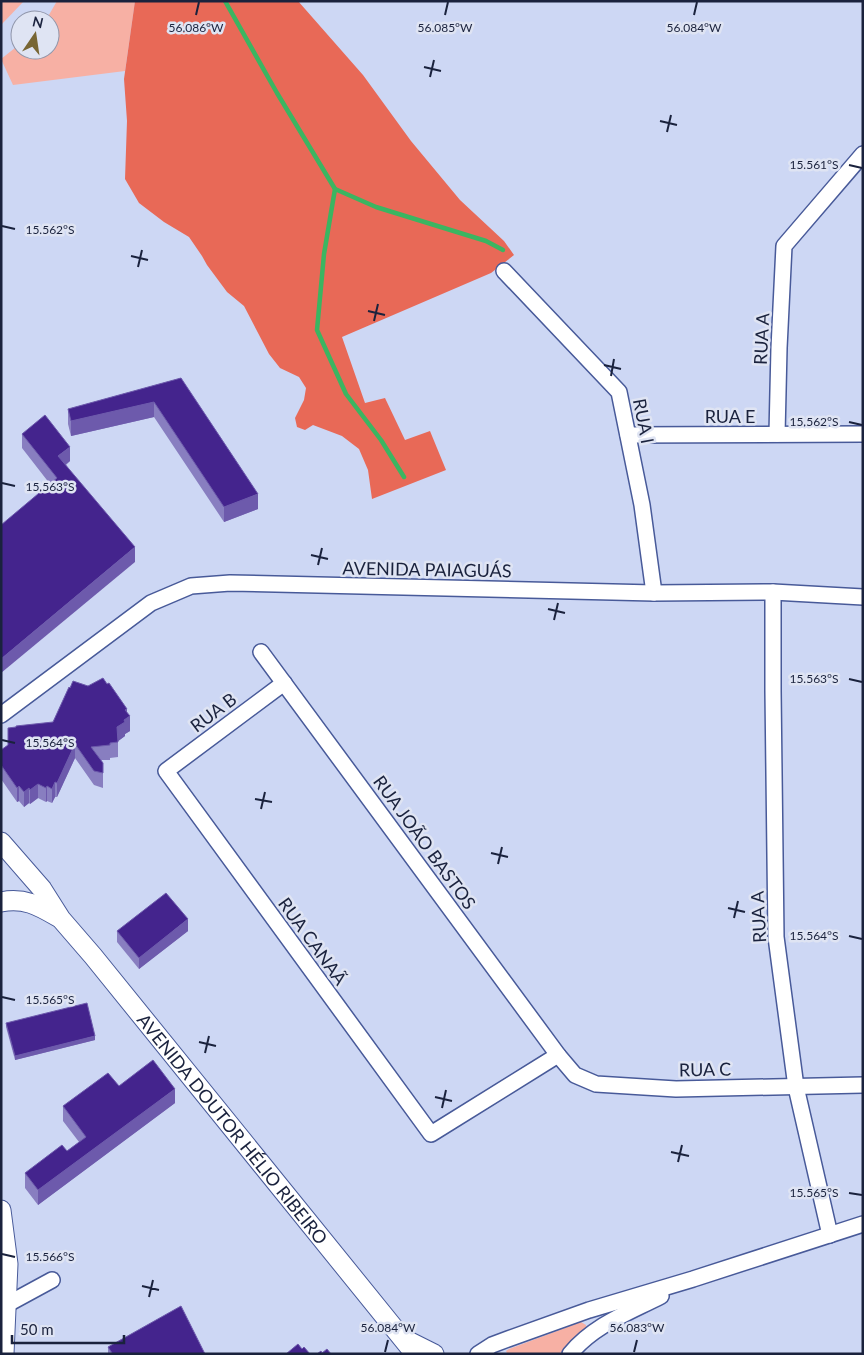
<svg xmlns="http://www.w3.org/2000/svg" width="864" height="1355" viewBox="0 0 864 1355" font-family="Lato,sans-serif">
  <style>
    .green { fill: #f7b0a4 }
    .forest { fill: #e86957 }
    .lines { fill: none; stroke-linecap: round; stroke-linejoin: round }
    .stream { stroke: #3bb561; stroke-width: 4.5 }
    .minor-casing { stroke: #485a99; stroke-width: 18 }
    .major-casing { stroke: #485a99; stroke-width: 21 }
    .minor { stroke: #fff; stroke-width: 15 }
    .major { stroke: #fff; stroke-width: 19 }
    .wall { fill: #887ec0 }
    .shaded-wall { fill: #6d5aac }
    .building { fill: #44248d; stroke: #6d5aac }
    .ticks { fill: none; stroke: #1a223d; stroke-width: 2 }
    .labels { text-anchor: middle; dominant-baseline: central; stroke-width: 5; stroke-linejoin: round; paint-order: stroke }
    .street-label { font-size: 18px; fill: #1a223d; stroke: #dfe4f3 }
    .ticks-label { font-size: 12px; text-anchor: middle; fill: #1a223d; stroke: #dfe4f3; stroke-width: 5; stroke-linejoin: round; paint-order: stroke }
  </style>
  <rect width="100%" height="100%" fill="#cdd7f4"/>
  <g class="green">
    <path d="M 1,1 L 24,1 L 1,25 Z"/>
    <path d="M 57,1 L 135,1 L 125,71 L 13,85 L 1,59 L 20,44 L 20,50 L 50,50 L 50,20 L 46,20 Z"/>
    <path d="M 581,1322 L 586,1325 L 586,1329 L 559,1354 L 507,1353 L 506,1351 L 509,1349 Z"/>
  </g>
  <path class="forest" d="M 135,1 L 298,1 L 363,75 L 411,141 L 460,200 L 504,241 L 514,255 L 491,273 L 342,337 L 365,403 L 385,398 L 405,440 L 430,431 L 446,470 L 372,499 L 368,470 L 359,449 L 342,436 L 313,425 L 305,430 L 297,427 L 295,418 L 304,400 L 306,388 L 299,377 L 280,368 L 269,354 L 244,306 L 227,292 L 207,265 L 202,256 L 189,237 L 164,222 L 139,203 L 125,179 L 127,121 L 124,79 Z"/>
  <g class="lines">
    <g class="stream">
      <path d="M 225,1 L 277,93 L 335,189 L 324,254 L 317,330 L 346,394 L 381,440 L 404,477"/>
      <path d="M 335,189 L 376,207 L 486,241 L 503,250"/>
    </g>
    <defs>
      <g id="minor">
        <path d="M 504,271 L 619,392 L 642,505 L 654,593"/>
        <path d="M 777,434 L 779,348 L 784,246 L 863,154"/>
        <path d="M 628,435 L 863,434"/>
        <path d="M 773,592 L 773,691 L 776,937 L 796,1087 L 830,1235"/>
        <path d="M 261,652 L 558,1055 L 575,1075 L 596,1084 L 676,1089 L 863,1085"/>
        <path d="M 284,683 L 166,771 L 431,1134 L 558,1055"/>
        <path d="M 1,715 L 151,603 L 191,586 L 230,583 L 654,593 L 773,592 L 863,597"/>
        <path d="M 6,1305 L 52,1280"/>
        <path d="M 478,1354 L 492,1345 L 508,1339 L 589,1310 L 693,1279 L 863,1224"/>
        <path d="M 570,1354 C 594,1325 628,1313 661,1296"/>
      </g>
      <g id="major">
        <path id="s1" d="M 1,842 L 42,889 L 61,919 L 93,956 L 415,1354"/>
        <path d="M 1,902 C 24,897 39,906 58,917"/>
        <path d="M 1,1210 L 8,1264 L 4,1354"/>
        <path d="M 406,1340 L 434,1354"/>
      </g>
    </defs>
    <use href="#minor" class="minor-casing"/>
    <use href="#major" class="major-casing"/>
    <use href="#minor" class="minor"/>
    <use href="#major" class="major"/>
  </g>
  <g class="wall">
    <path d="M 181,378 L 258,509 L 224,522 L 154,417 L 71,436 L 68,424 L 68,409 Z"/>
    <path d="M 22,434 L 70,461 L 66,465 L 135,562 L 50,484 L 22,448 Z"/>
    <path d="M 127,712 L 130,731 L 125,734 L 125,736 L 118,741 L 118,757 L 110,758 L 110,760 L 101,760 L 103,763 L 103,788 L 94,785 L 75,758 L 57,797 L 55,797 L 52,803 L 47,801 L 46,802 L 38,798 L 30,804 L 29,803 L 24,807 L 19,801 L 17,802 L 1,779 L 1,750 L 8,745 L 53,722 Z"/>
    <path d="M 117,931 L 188,931 L 139,969 L 117,942 Z"/>
    <path d="M 6,1023 L 95,1040 L 15,1060 L 6,1027 Z"/>
    <path d="M 119,1086 L 175,1103 L 38,1205 L 25,1188 L 25,1173 L 67,1151 L 79,1142 L 63,1121 L 63,1106 Z"/>
    <path d="M 108,1347 L 205,1354 L 108,1354 Z"/>
  </g>
  <g class="shaded-wall">
    <path d="M 154,402 L 154,417 L 71,436 L 71,421 Z"/>
    <path d="M 70,447 L 70,461 L 58,470 L 58,456 Z"/>
    <path d="M 258,494 L 258,509 L 224,522 L 224,507 Z"/>
    <path d="M 135,547 L 135,562 L 1,673 L 1,659 Z"/>
    <path d="M 127,709 L 127,718 L 130,716 L 130,731 L 125,734 L 125,736 L 117,742 L 117,727 L 125,710 Z"/>
    <path d="M 75,744 L 75,758 L 57,797 L 57,783 Z"/>
    <path d="M 55,782 L 55,797 L 52,803 L 52,789 Z"/>
    <path d="M 38,784 L 38,798 L 30,804 L 30,790 Z"/>
    <path d="M 19,786 L 19,801 L 17,802 L 17,788 Z"/>
    <path d="M 47,786 L 47,801 L 46,802 L 46,788 Z"/>
    <path d="M 29,788 L 29,803 L 24,807 L 24,792 Z"/>
    <path d="M 188,919 L 188,931 L 139,969 L 139,958 Z"/>
    <path d="M 95,1036 L 95,1040 L 15,1060 L 15,1056 Z"/>
    <path d="M 175,1089 L 175,1103 L 38,1205 L 38,1190 Z"/>
  </g>
  <g class="building">
    <path d="M 181,378 L 258,494 L 224,507 L 154,402 L 71,421 L 68,409 Z"/>
    <path d="M 45,415 L 70,447 L 58,456 L 135,547 L 1,659 L 1,525 L 57,478 L 22,434 Z"/>
    <path d="M 103,678 L 107,684 L 109,683 L 127,709 L 125,710 L 130,716 L 124,720 L 125,722 L 117,727 L 118,742 L 110,743 L 110,745 L 91,747 L 103,763 L 103,773 L 94,771 L 75,744 L 57,783 L 55,782 L 52,789 L 47,786 L 46,788 L 38,784 L 30,790 L 29,788 L 24,792 L 19,786 L 17,788 L 1,765 L 1,750 L 8,745 L 8,728 L 16,727 L 16,726 L 53,722 L 69,687 L 70,688 L 73,681 L 88,686 Z"/>
    <path d="M 166,893 L 188,919 L 139,958 L 117,931 Z"/>
    <path d="M 87,1003 L 95,1036 L 15,1056 L 6,1023 Z"/>
    <path d="M 153,1060 L 175,1089 L 38,1190 L 25,1173 L 62,1145 L 67,1151 L 86,1137 L 63,1106 L 108,1073 L 119,1086 Z"/>
    <path d="M 181,1306 L 205,1354 L 110,1354 L 112,1353 L 108,1347 Z"/>
    <path d="M 298,1344 L 302,1349 L 304,1347 L 310,1354 L 286,1354 Z"/>
    <path d="M 327,1349 L 331,1354 L 317,1354 L 321,1351 L 322,1353 Z"/>
  </g>
  <path class="ticks" d="M 196,15 L 199,2M 445,15 L 448,2M 694,15 L 697,2M 424,67 L 441,71M 430,77 L 434,60M 660,121 L 677,125M 667,132 L 671,115M 849,165 L 862,168M 2,226 L 15,229M 131,256 L 148,260M 138,267 L 142,250M 368,311 L 385,315M 374,321 L 378,304M 604,365 L 621,369M 611,376 L 614,359M 849,422 L 862,425M 2,483 L 15,486M 311,555 L 328,559M 318,565 L 322,548M 548,609 L 565,613M 554,620 L 558,603M 849,679 L 862,682M 2,740 L 15,743M 255,799 L 272,802M 261,809 L 265,792M 491,853 L 508,857M 498,864 L 502,847M 728,908 L 745,912M 734,918 L 738,901M 849,936 L 862,939M 2,997 L 15,1000M 199,1042 L 216,1046M 205,1053 L 209,1036M 435,1097 L 452,1101M 442,1108 L 446,1090M 671,1152 L 689,1156M 678,1162 L 682,1145M 849,1193 L 862,1195M 2,1254 L 15,1257M 142,1286 L 159,1290M 149,1297 L 153,1280M 385,1352 L 388,1340M 634,1352 L 637,1340"/>
  <g class="labels">
    <g class="street-label">
      <text transform="translate(761 339) rotate(-87)">RUA A</text>
      <text x="730" y="416">RUA E</text>
      <text transform="translate(644 421) rotate(79)">RUA I</text>
      <text transform="translate(427 569) rotate(1)">AVENIDA PAIAGUÁS</text>
      <text transform="translate(213 712) rotate(-37)">RUA B</text>
      <text transform="translate(425 842) rotate(54)">RUA JOÃO BASTOS</text>
      <text transform="translate(758 917) rotate(-93)">RUA A</text>
      <text transform="translate(313 941) rotate(54)">RUA CANAÃ</text>
      <text transform="translate(705 1069) rotate(-1)">RUA C</text>
      <text stroke="none"><textPath href="#s1" startOffset="369">AVENIDA DOUTOR HÉLIO RIBEIRO</textPath></text>
    </g>
  </g>
  <g class="ticks-label">
    <text x="196" y="32">56.086°W</text>
    <text x="445" y="32">56.085°W</text>
    <text x="694" y="32">56.084°W</text>
    <text x="814" y="169">15.561°S</text>
    <text x="50" y="234">15.562°S</text>
    <text x="814" y="426">15.562°S</text>
    <text x="50" y="491">15.563°S</text>
    <text x="814" y="683">15.563°S</text>
    <text x="50" y="747">15.564°S</text>
    <text x="814" y="940">15.564°S</text>
    <text x="50" y="1004">15.565°S</text>
    <text x="814" y="1197">15.565°S</text>
    <text x="50" y="1261">15.566°S</text>
    <text x="388" y="1332">56.084°W</text>
    <text x="637" y="1332">56.083°W</text>
  </g>
  <rect width="864" height="1355" fill="none" stroke="#1a223d" stroke-width="5"/>
  <g transform="translate(35 35) rotate(13)"><circle r="24" fill="#dfe4f3" stroke="#9096aa"/>
  <path d="M0-4L9 19L0 12L-9 19Z" fill="#786634"/>
  <text y="-8" font-size="14" font-weight="bold" text-anchor="middle" fill="#1a223d">N</text>
  </g>
  <path d="M12 1335v8h112v-8" fill="none" stroke="#1a223d" stroke-width="2.5"/>
  <text x="20" y="1335" font-size="15" fill="#1a223d" stroke="#dfe4f3" stroke-width="4" paint-order="stroke">50 m</text>
</svg>
